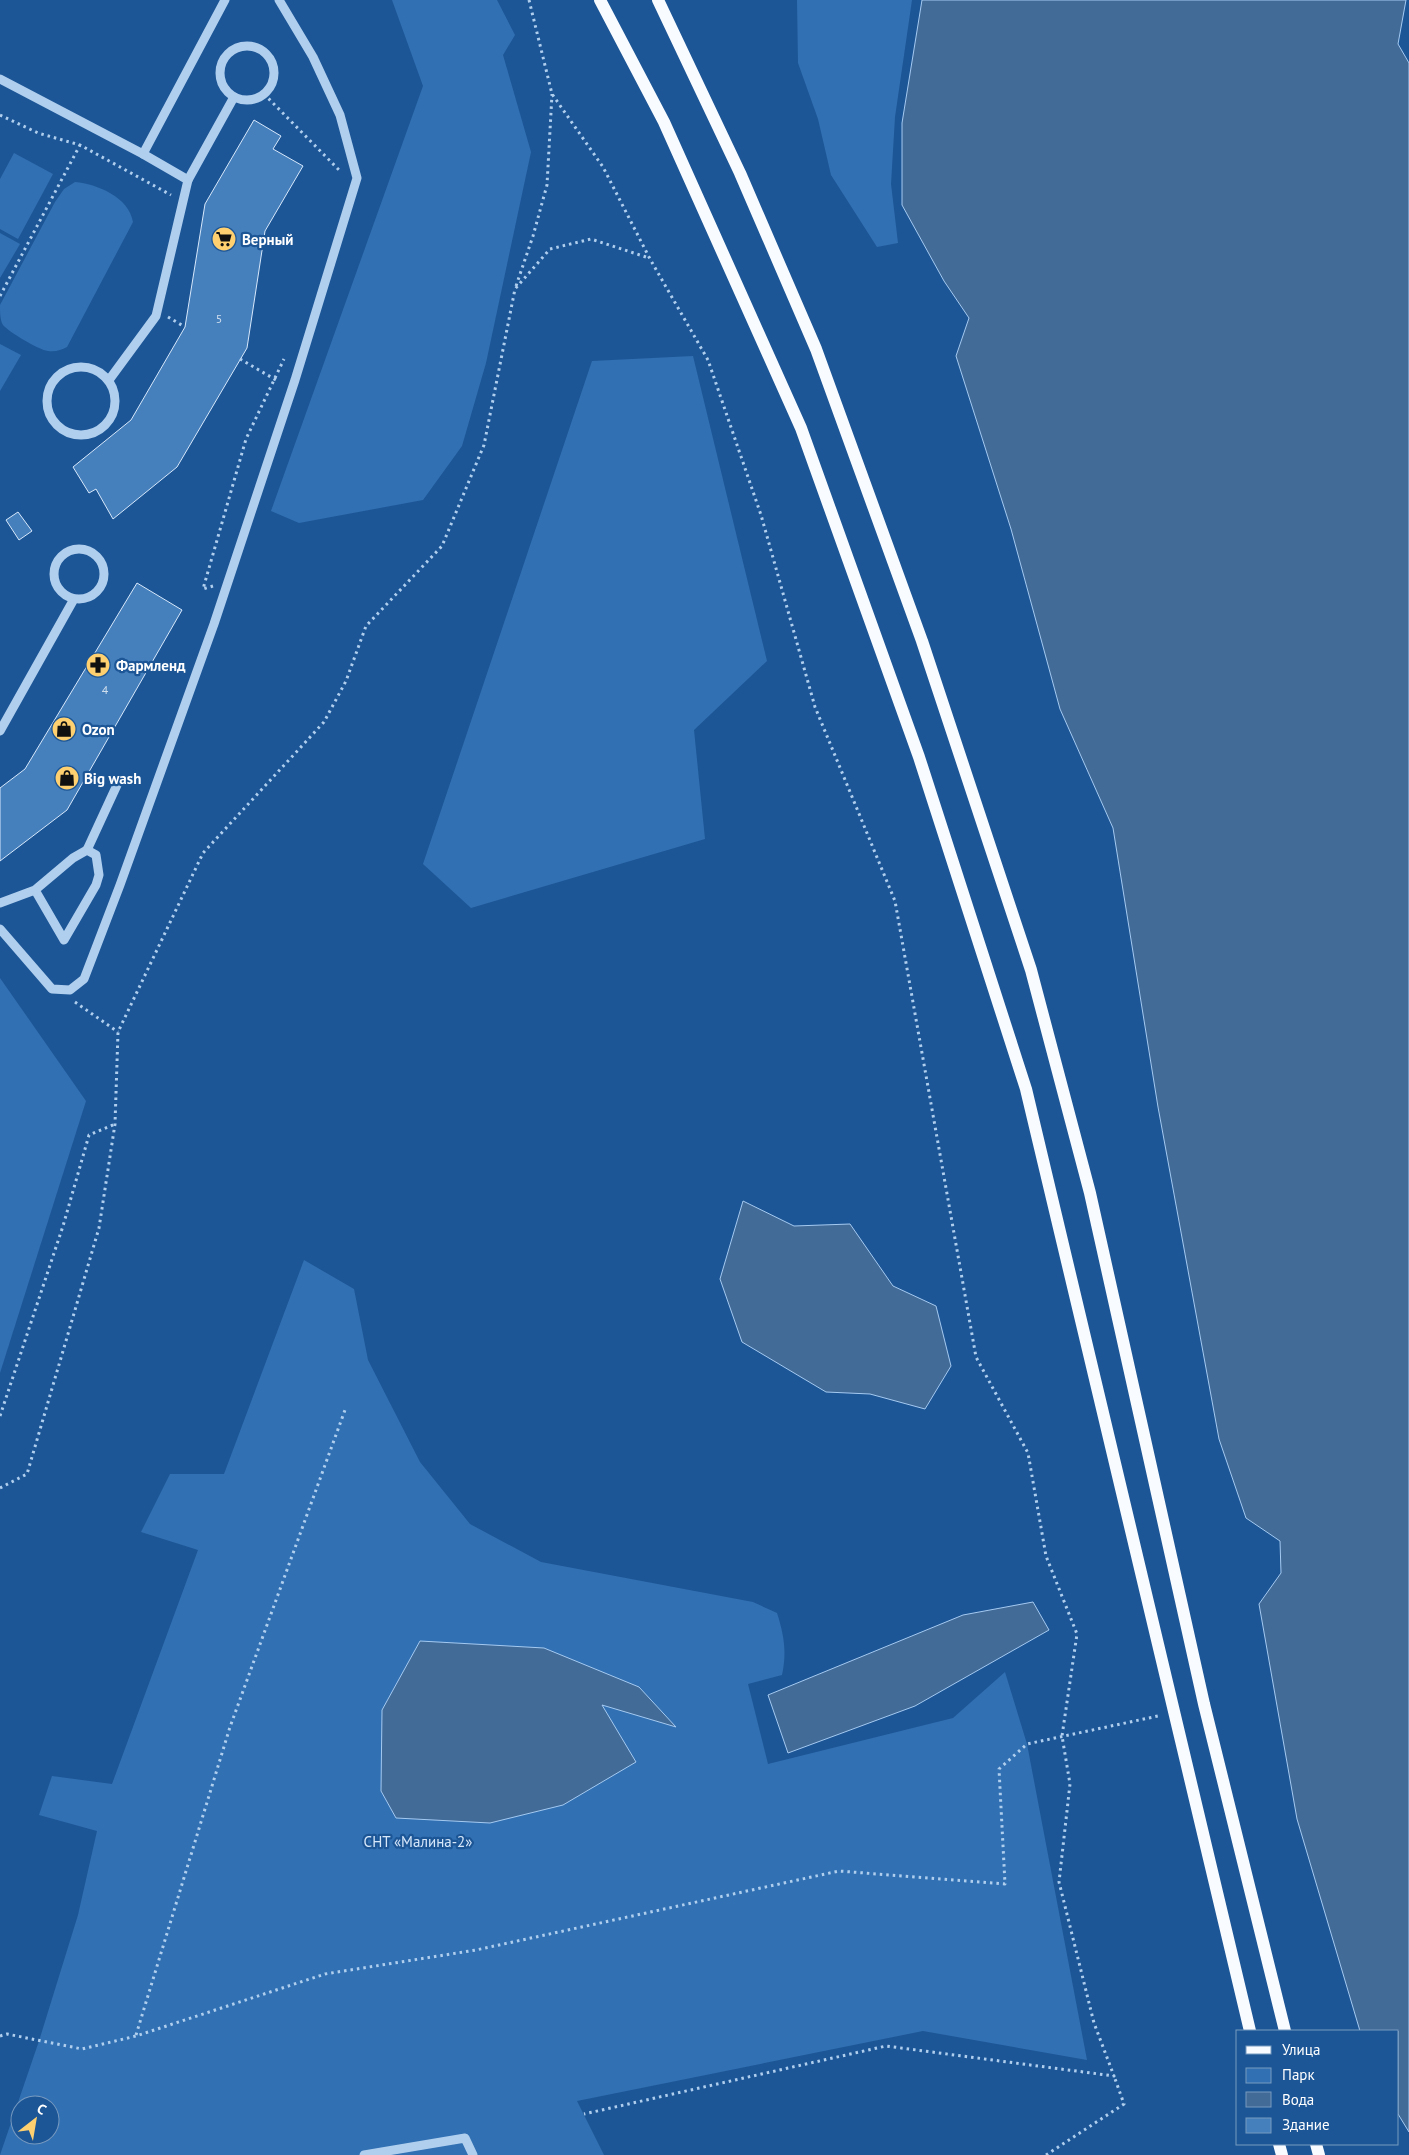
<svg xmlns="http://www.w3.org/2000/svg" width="1409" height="2155" viewBox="0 0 1409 2155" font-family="'PT Sans',sans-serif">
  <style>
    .green { fill: #3170b3; fill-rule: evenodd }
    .water { fill: #436b98; stroke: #a4caf1 }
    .building { fill: #457fbc; stroke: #d7e8fb }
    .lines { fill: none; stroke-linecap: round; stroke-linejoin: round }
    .path { stroke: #b0cfef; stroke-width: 3; stroke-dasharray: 2.5 4; stroke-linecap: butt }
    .minor { stroke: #b0cfef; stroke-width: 9 }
    .major { stroke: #f8fbff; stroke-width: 12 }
    .labels { text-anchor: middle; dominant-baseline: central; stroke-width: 4.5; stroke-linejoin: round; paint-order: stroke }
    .number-label { font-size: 12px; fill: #d0dfee }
    .poi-label { font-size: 15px; font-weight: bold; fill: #fff; stroke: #1d5696; text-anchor: start }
    .park-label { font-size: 15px; fill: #d7e8fb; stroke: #1d5696 }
  </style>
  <rect width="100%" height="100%" fill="#1d5696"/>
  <g class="green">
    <path d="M 392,0 L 497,0 L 515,35 L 503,55 L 531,152 L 486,363 L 462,446 L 423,500 L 299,523 L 271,511 L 423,86 Z"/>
    <path d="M 797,0 L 912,0 L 895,117 L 891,184 L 898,243 L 877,247 L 831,175 L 818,119 L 798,63 Z"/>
    <path d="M 14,153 L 53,174 L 18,239 L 0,229 L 0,179 Z"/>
    <path d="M 75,182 C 97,184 129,197 133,222 L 67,347 C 61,350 56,352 48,351 C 39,350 9,332 3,325 C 0,320 0,312 0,305 L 55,202 L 64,189 Z"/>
    <path d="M 0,233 L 20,244 L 0,278 Z"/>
    <path d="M 0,344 L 21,355 L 0,391 Z"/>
    <path d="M 693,356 L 767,661 L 694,730 L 705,839 L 471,908 L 423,864 L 592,361 Z"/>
    <path d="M 0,978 L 86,1101 L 0,1373 Z"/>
    <path d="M 304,1260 L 354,1289 L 368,1360 L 420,1462 L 470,1524 L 541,1562 L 753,1602 L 777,1613 C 784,1635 787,1652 782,1675 L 748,1684 L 768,1764 L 953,1718 L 1005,1672 L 1027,1744 L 1087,2060 L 923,2031 L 577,2101 L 604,2155 L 0,2155 L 39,2041 L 78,1915 L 97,1831 L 39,1815 L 52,1776 L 112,1784 L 198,1550 L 141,1532 L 170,1474 L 224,1474 ZM 20,2105 L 50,2105 L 50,2135 L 20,2135 Z"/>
  </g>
  <g class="water">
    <path d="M 922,0 L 1406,0 L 1398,44 L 1409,63 L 1409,2132 L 1398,2114 L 1398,2031 L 1360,2031 L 1297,1819 L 1259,1604 L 1281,1573 L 1280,1541 L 1246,1518 L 1219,1439 L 1158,1107 L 1113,828 L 1060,709 L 1011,529 L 956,356 L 969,318 L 944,281 L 902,205 L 902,123 Z"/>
    <path d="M 743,1201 L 794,1226 L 850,1224 L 893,1286 L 936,1306 L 951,1366 L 925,1409 L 870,1394 L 826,1392 L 742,1342 L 720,1279 Z"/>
    <path d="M 1033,1602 L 1049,1630 L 915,1706 L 788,1753 L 768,1695 L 963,1615 Z"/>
    <path d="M 420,1641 L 544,1648 L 639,1687 L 676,1727 L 602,1705 L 636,1762 L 563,1805 L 490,1823 L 396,1818 L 381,1791 L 382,1710 Z"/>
  </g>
  <g class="building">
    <path d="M 254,120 L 281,136 L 273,149 L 303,166 L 265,231 L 247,348 L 177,467 L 113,519 L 96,489 L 89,493 L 73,467 L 131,420 L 185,327 L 205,204 Z"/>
    <path d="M 18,512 L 32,531 L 19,540 L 6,520 Z"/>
    <path d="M 137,583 L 182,610 L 67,810 L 0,861 L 0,788 L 25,769 Z"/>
  </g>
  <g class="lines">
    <g class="path">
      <path d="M 529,0 L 552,94 L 603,167 L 650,259 L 708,360 L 761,515 L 815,707 L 895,901 L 976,1357 L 1028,1453 L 1046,1556 L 1077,1634 L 1062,1736 L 1070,1784 L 1059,1882 L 1094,2023 L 1114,2076 L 886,2046 L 584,2114"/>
      <path d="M 264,94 L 339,170"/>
      <path d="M 0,115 L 38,133 L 80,145 L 171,195"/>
      <path d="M 516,286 L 533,236 L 547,185 L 552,94"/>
      <path d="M 0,296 L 80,145"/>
      <path d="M 168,317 L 185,327"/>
      <path d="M 240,359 L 276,380"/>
      <path d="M 213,586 L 203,589 L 246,439 L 284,359"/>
      <path d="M 75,1002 L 118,1032"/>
      <path d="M 0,1416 L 63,1226 L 89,1135 L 115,1124"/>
      <path d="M 0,1488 L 27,1474 L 99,1228 L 115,1124 L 118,1032 L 203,853 L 324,722 L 346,681 L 366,626 L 442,546 L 484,445 L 515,289 L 550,249 L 591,239 L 649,258"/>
      <path d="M 136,2035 L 230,1727 L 345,1410"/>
      <path d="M 0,2036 L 7,2034 L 82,2049 L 136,2036 L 325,1974 L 476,1950 L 839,1871 L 1005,1884 L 999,1769 L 1027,1744 L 1158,1716"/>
      <path d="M 1046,2155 L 1124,2104 L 1114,2076"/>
    </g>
    <g class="minor">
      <circle cx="247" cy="73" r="27"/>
      <path d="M 0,79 L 143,154 L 188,180 L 156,316 L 109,380"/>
      <path d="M 143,154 L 225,0"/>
      <path d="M 188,180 L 234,97"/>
      <circle cx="81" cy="401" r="34"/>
      <circle cx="79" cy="574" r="25"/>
      <path d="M 0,731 L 74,599"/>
      <path d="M 87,850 L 117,785"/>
      <path d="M 0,903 L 35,890 L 73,858 L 87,850 L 96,855 L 99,875 L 96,885 L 64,940 L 35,890"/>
      <path d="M 0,929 L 52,989 L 70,990 L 84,979 L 120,885 L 214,624 L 295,380 L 357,178 L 340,115 L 313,57 L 279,0"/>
      <path d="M 364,2155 L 465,2138 L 473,2155"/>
    </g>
    <g class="major">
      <path d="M 600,0 L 664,122 L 801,428 L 919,757 L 1026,1089 L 1250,2031"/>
      <path d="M 658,0 L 740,173 L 816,349 L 922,641 L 1031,970 L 1090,1193 L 1204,1704 L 1285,2031"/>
      <path d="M 1279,2144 L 1282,2155"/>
      <path d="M 1316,2144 L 1319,2155"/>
    </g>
  </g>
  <defs>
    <symbol id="supermarket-disc" viewBox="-11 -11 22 22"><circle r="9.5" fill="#ffd06f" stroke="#1d5696"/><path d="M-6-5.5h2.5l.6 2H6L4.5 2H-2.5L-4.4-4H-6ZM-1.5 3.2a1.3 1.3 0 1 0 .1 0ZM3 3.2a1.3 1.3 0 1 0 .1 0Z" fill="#111"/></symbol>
    <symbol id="pharmacy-disc" viewBox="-11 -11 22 22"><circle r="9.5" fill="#ffd06f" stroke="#1d5696"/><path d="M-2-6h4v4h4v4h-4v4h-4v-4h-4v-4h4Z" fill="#111"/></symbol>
    <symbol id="shop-disc" viewBox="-11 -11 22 22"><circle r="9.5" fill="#ffd06f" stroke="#1d5696"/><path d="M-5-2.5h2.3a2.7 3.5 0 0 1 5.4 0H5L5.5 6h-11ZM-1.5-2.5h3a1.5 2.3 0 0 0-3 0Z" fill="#111"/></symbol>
  </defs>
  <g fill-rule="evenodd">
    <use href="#supermarket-disc" x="210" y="225" width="28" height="28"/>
    <use href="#pharmacy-disc" x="84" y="651" width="28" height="28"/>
    <use href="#shop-disc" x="50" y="715" width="28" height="28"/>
    <use href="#shop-disc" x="53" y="764" width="28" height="28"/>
  </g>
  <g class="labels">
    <g class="number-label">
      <text x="219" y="318">5</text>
      <text x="105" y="689">4</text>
    </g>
    <g class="poi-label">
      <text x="242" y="239">Верный</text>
      <text x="116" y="665">Фармленд</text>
      <text x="82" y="729">Ozon</text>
      <text x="84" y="778">Big wash</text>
    </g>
    <g class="park-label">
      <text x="418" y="1841">СНТ «Малина-2»</text>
    </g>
  </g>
  <rect x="1236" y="2030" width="162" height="115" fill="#1d5696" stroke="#779ac0"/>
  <rect x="1246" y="2046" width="25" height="8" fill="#f8fbff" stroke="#779ac0"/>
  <text x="1282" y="2055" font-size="15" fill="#ffffff">Улица</text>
  <rect x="1246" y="2068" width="25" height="15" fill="#3170b3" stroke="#779ac0"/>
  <text x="1282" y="2080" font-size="15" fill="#ffffff">Парк</text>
  <rect x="1246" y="2092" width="25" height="15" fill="#436b98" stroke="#779ac0"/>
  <text x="1282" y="2105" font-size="15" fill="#ffffff">Вода</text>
  <rect x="1246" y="2118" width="25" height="15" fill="#457fbc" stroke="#779ac0"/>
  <text x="1282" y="2130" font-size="15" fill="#ffffff">Здание</text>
  <g transform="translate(35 2120) rotate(31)"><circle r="24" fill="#1d5696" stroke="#779ac0"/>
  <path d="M0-4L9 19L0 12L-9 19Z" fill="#ffd06f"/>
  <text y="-8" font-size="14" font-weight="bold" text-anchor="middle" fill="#ffffff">С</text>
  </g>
</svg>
